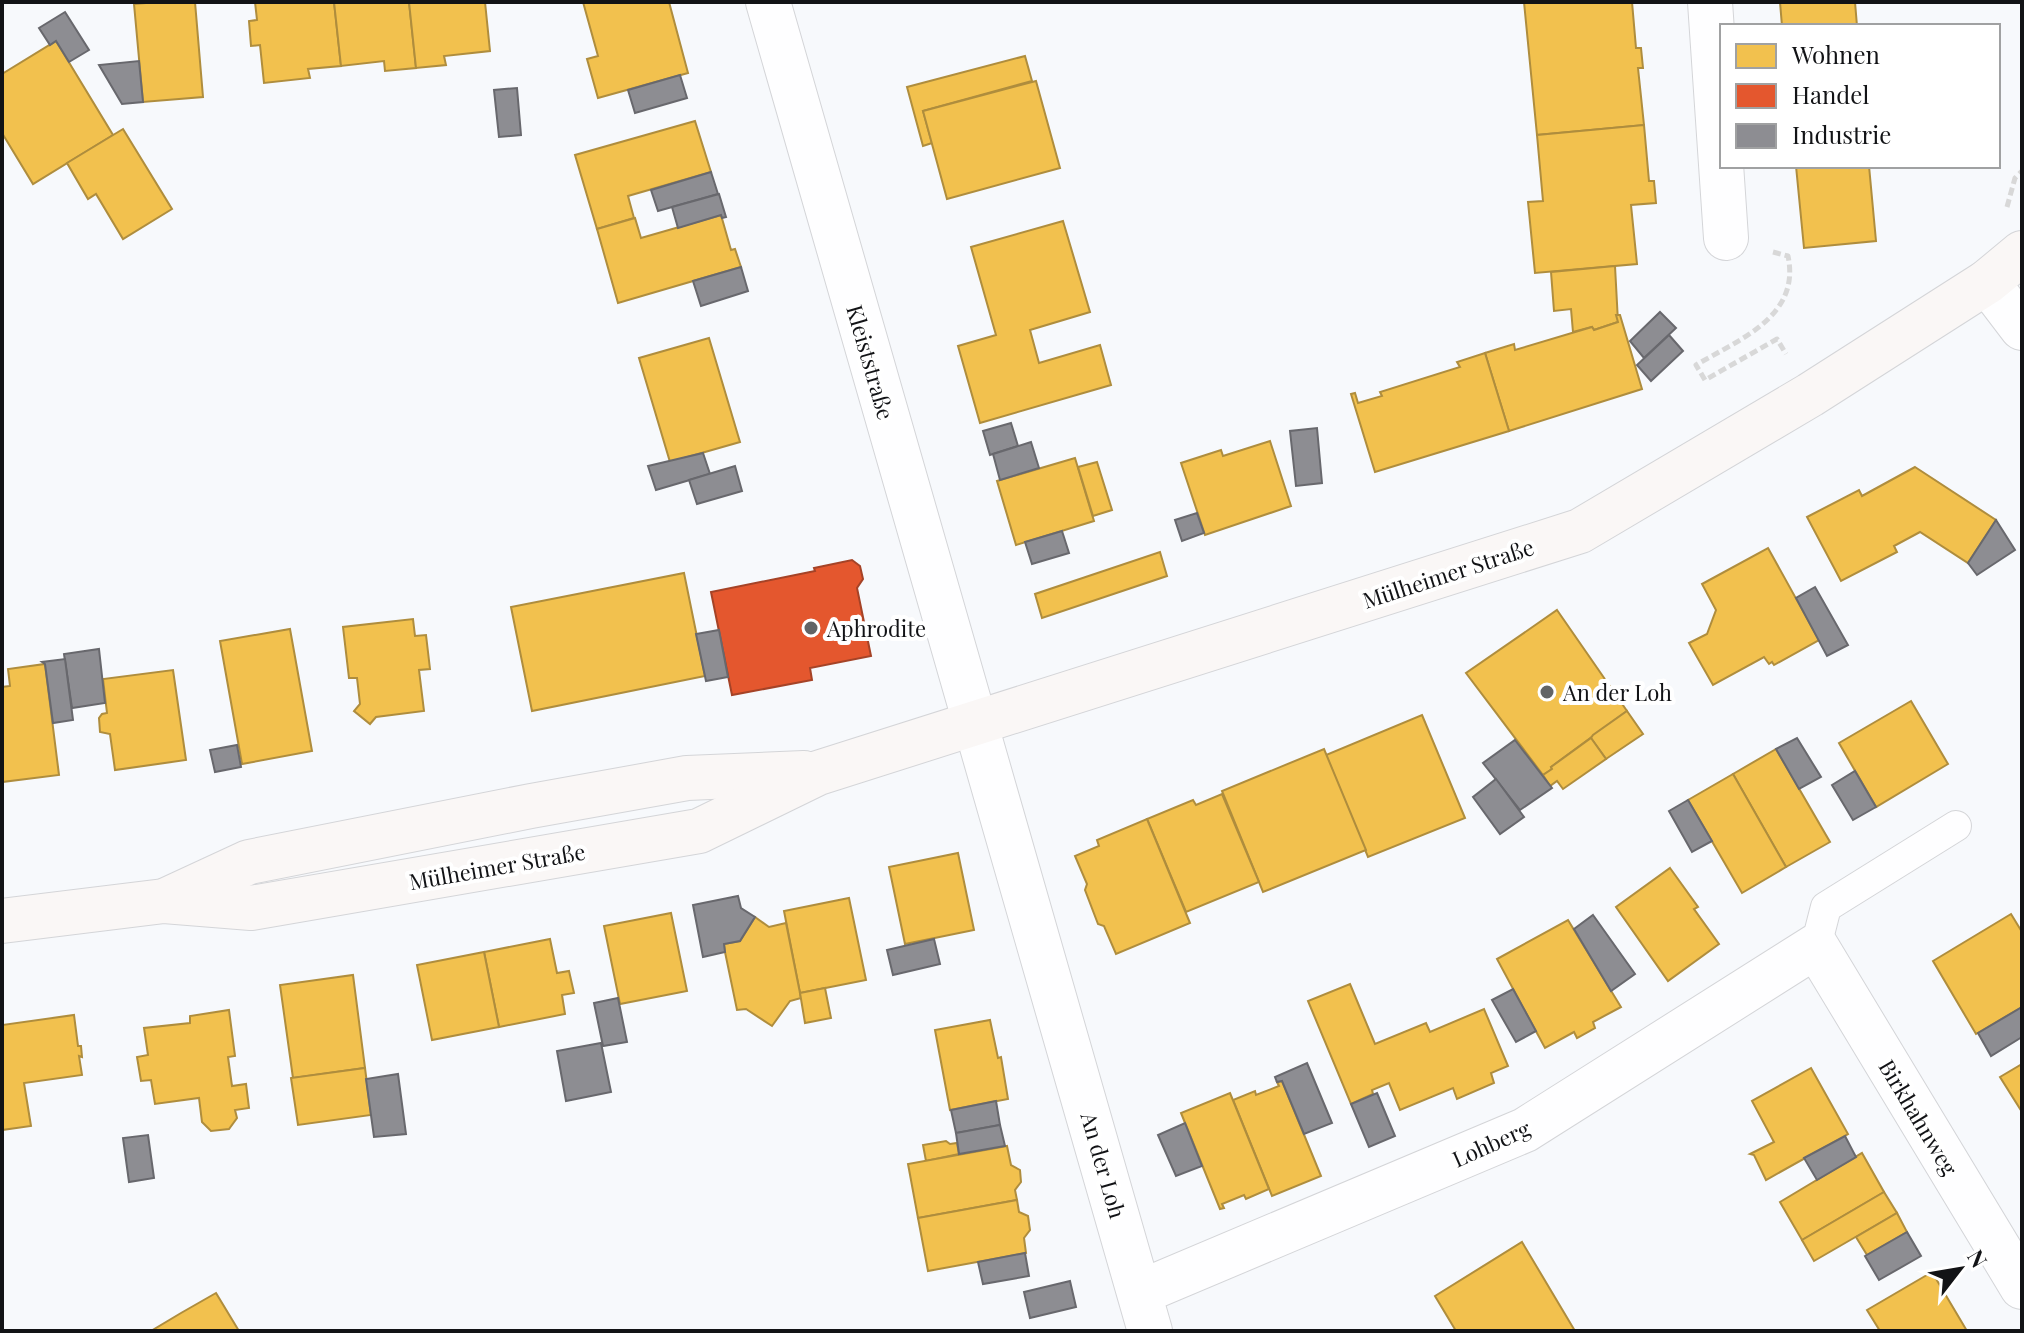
<svg xmlns="http://www.w3.org/2000/svg" width="2024" height="1333" viewBox="0 0 2024 1333" font-family="'Playfair Display',serif">
  <style>
    .homes { fill: #f2c14e; stroke: #af8d3d; stroke-width: 2 }
    .shops { fill: #e4572e; stroke: #a54327; stroke-width: 2 }
    .industry { fill: #8d8d92; stroke: #68686d; stroke-width: 2 }
    .lines { fill: none; stroke-linecap: round; stroke-linejoin: round }
    .lane-casing { stroke: #d4d5d8; stroke-width: 32 }
    .street-casing { stroke: #d4d5d8; stroke-width: 46 }
    .secondary-casing { stroke: #d4d5d8; stroke-width: 46 }
    .path { stroke: #d8d8d8; stroke-width: 5; stroke-dasharray: 8 4; stroke-linecap: butt }
    .lane { stroke: #fefeff; stroke-width: 30 }
    .street { stroke: #fefeff; stroke-width: 44 }
    .secondary { stroke: #faf7f6; stroke-width: 44 }
    .poi-dot { fill: #626466; stroke: #fff; stroke-width: 3 }
    .labels { text-anchor: middle; dominant-baseline: central; stroke-width: 8; stroke-linejoin: round; paint-order: stroke }
    .street-label { font-size: 22px; fill: #121316; stroke: #fff }
    .poi-label { font-size: 22px; fill: #121316; stroke: #fff; text-anchor: start }
  </style>
  <rect width="100%" height="100%" fill="#f7f9fc"/>
  <g class="homes">
    <path d="M 158,2 L 195,2 L 203,97 L 143,102 L 134,4 Z"/>
    <path d="M 255,2 L 334,2 L 341,66 L 308,69 L 310,78 L 264,83 L 260,45 L 251,46 L 249,21 L 257,20 Z"/>
    <path d="M 334,2 L 409,2 L 416,68 L 385,71 L 384,61 L 341,66 Z"/>
    <path d="M 409,2 L 485,2 L 490,51 L 444,56 L 446,65 L 416,68 Z"/>
    <path d="M 583,2 L 669,2 L 688,73 L 598,98 L 587,59 L 598,56 Z"/>
    <path d="M 1524,2 L 1632,2 L 1636,48 L 1641,48 L 1643,68 L 1638,68 L 1644,125 L 1537,135 Z"/>
    <path d="M 1780,2 L 1855,2 L 1857,26 L 1782,26 Z"/>
    <path d="M 56,41 L 113,135 L 33,184 L 2,133 L 2,74 Z"/>
    <path d="M 1025,56 L 1032,81 L 923,111 L 932,143 L 923,146 L 907,87 Z"/>
    <path d="M 1036,81 L 1060,168 L 947,199 L 923,111 Z"/>
    <path d="M 695,121 L 711,172 L 628,196 L 634,218 L 597,229 L 575,155 Z"/>
    <path d="M 1644,125 L 1649,181 L 1654,181 L 1656,203 L 1631,205 L 1637,264 L 1535,273 L 1528,202 L 1543,201 L 1537,135 Z"/>
    <path d="M 123,129 L 172,209 L 123,239 L 96,194 L 88,199 L 67,163 Z"/>
    <path d="M 1796,166 L 1869,166 L 1876,241 L 1804,248 Z"/>
    <path d="M 721,215 L 731,250 L 735,249 L 741,267 L 618,303 L 597,229 L 635,218 L 641,238 Z"/>
    <path d="M 1063,221 L 1090,312 L 1030,330 L 1039,363 L 1100,345 L 1111,385 L 980,423 L 958,346 L 996,335 L 971,247 Z"/>
    <path d="M 1615,266 L 1618,322 L 1594,330 L 1592,327 L 1573,332 L 1571,309 L 1554,311 L 1551,272 Z"/>
    <path d="M 1616,315 L 1620,315 L 1642,389 L 1509,431 L 1485,353 L 1514,344 L 1515,350 L 1592,327 L 1594,330 L 1618,322 Z"/>
    <path d="M 709,338 L 740,442 L 670,462 L 639,358 Z"/>
    <path d="M 1485,353 L 1509,431 L 1375,472 L 1351,394 L 1355,393 L 1358,403 L 1382,396 L 1380,392 L 1460,367 L 1457,362 Z"/>
    <path d="M 1270,441 L 1291,506 L 1205,535 L 1181,463 L 1221,450 L 1223,456 Z"/>
    <path d="M 1075,458 L 1094,521 L 1016,545 L 997,481 Z"/>
    <path d="M 1097,462 L 1112,510 L 1093,516 L 1078,467 Z"/>
    <path d="M 1915,467 L 1996,520 L 1968,563 L 1920,532 L 1894,546 L 1897,552 L 1841,581 L 1807,517 L 1859,490 L 1862,496 Z"/>
    <path d="M 1768,548 L 1819,640 L 1774,665 L 1772,662 L 1769,664 L 1764,657 L 1713,685 L 1689,643 L 1707,634 L 1716,610 L 1702,584 Z"/>
    <path d="M 1160,552 L 1167,576 L 1042,618 L 1035,594 Z"/>
    <path d="M 684,573 L 705,676 L 532,711 L 511,607 Z"/>
    <path d="M 1557,610 L 1627,711 L 1551,767 L 1552,769 L 1543,775 L 1466,673 Z"/>
    <path d="M 413,619 L 415,636 L 426,635 L 430,669 L 419,670 L 424,711 L 376,717 L 370,724 L 354,711 L 360,704 L 357,678 L 349,678 L 343,627 Z"/>
    <path d="M 290,629 L 312,751 L 242,764 L 220,641 Z"/>
    <path d="M 45,664 L 59,775 L 2,782 L 2,687 L 10,686 L 8,669 Z"/>
    <path d="M 173,670 L 186,760 L 115,770 L 110,734 L 100,732 L 99,718 L 102,714 L 107,713 L 103,679 Z"/>
    <path d="M 1911,701 L 1948,764 L 1876,807 L 1839,743 Z"/>
    <path d="M 1627,711 L 1643,734 L 1606,759 L 1591,738 L 1593,735 Z"/>
    <path d="M 1422,715 L 1465,818 L 1368,857 L 1326,755 Z"/>
    <path d="M 1591,738 L 1606,759 L 1563,789 L 1557,781 L 1550,786 L 1543,775 L 1552,769 L 1551,767 Z"/>
    <path d="M 1324,749 L 1366,850 L 1263,892 L 1222,791 Z"/>
    <path d="M 1776,749 L 1830,842 L 1786,867 L 1733,774 Z"/>
    <path d="M 1733,774 L 1786,867 L 1742,893 L 1688,800 Z"/>
    <path d="M 1222,794 L 1259,882 L 1186,912 L 1147,819 L 1193,800 L 1196,805 Z"/>
    <path d="M 1147,819 L 1190,923 L 1116,954 L 1104,926 L 1098,924 L 1085,890 L 1087,884 L 1075,856 L 1099,846 L 1097,840 Z"/>
    <path d="M 958,853 L 974,930 L 905,944 L 889,867 Z"/>
    <path d="M 1670,868 L 1698,907 L 1694,909 L 1719,944 L 1668,981 L 1616,907 Z"/>
    <path d="M 849,898 L 866,980 L 800,993 L 784,911 Z"/>
    <path d="M 671,913 L 687,991 L 620,1004 L 604,926 Z"/>
    <path d="M 2011,914 L 2022,932 L 2022,1007 L 1976,1034 L 1933,961 Z"/>
    <path d="M 755,917 L 769,927 L 786,923 L 801,998 L 790,1001 L 772,1026 L 746,1009 L 737,1010 L 725,952 L 724,944 L 740,941 Z"/>
    <path d="M 1568,920 L 1621,1007 L 1593,1022 L 1595,1028 L 1577,1038 L 1574,1032 L 1545,1048 L 1497,959 Z"/>
    <path d="M 550,939 L 557,973 L 569,971 L 574,993 L 562,995 L 565,1014 L 499,1027 L 484,952 Z"/>
    <path d="M 484,952 L 499,1027 L 432,1040 L 417,965 Z"/>
    <path d="M 353,975 L 365,1068 L 293,1078 L 280,985 Z"/>
    <path d="M 1350,984 L 1375,1044 L 1426,1023 L 1430,1032 L 1484,1009 L 1508,1066 L 1491,1073 L 1494,1083 L 1457,1099 L 1453,1088 L 1400,1110 L 1389,1083 L 1372,1090 L 1373,1094 L 1351,1104 L 1308,1001 Z"/>
    <path d="M 825,988 L 831,1018 L 805,1023 L 800,993 Z"/>
    <path d="M 229,1010 L 235,1056 L 228,1057 L 232,1086 L 246,1084 L 249,1108 L 235,1110 L 237,1118 L 229,1129 L 211,1131 L 202,1122 L 199,1098 L 155,1104 L 151,1080 L 141,1081 L 137,1057 L 148,1055 L 144,1028 L 190,1023 L 190,1016 Z"/>
    <path d="M 74,1015 L 78,1046 L 81,1046 L 82,1057 L 79,1056 L 82,1075 L 24,1083 L 31,1126 L 2,1130 L 2,1025 Z"/>
    <path d="M 990,1020 L 998,1058 L 1001,1057 L 1008,1099 L 950,1110 L 935,1030 Z"/>
    <path d="M 2022,1064 L 2022,1112 L 2000,1077 Z"/>
    <path d="M 365,1068 L 371,1115 L 298,1125 L 291,1078 Z"/>
    <path d="M 1811,1068 L 1848,1134 L 1766,1180 L 1754,1155 L 1750,1154 L 1774,1142 L 1752,1101 Z"/>
    <path d="M 1282,1081 L 1321,1176 L 1272,1196 L 1233,1100 L 1255,1091 L 1256,1095 L 1279,1086 L 1277,1082 Z"/>
    <path d="M 1230,1093 L 1269,1189 L 1246,1199 L 1244,1195 L 1222,1204 L 1224,1208 L 1220,1209 L 1181,1113 Z"/>
    <path d="M 946,1141 L 950,1144 L 957,1143 L 959,1154 L 926,1161 L 923,1145 Z"/>
    <path d="M 1007,1146 L 1011,1165 L 1020,1170 L 1021,1182 L 1015,1190 L 1017,1200 L 918,1218 L 908,1164 Z"/>
    <path d="M 1862,1153 L 1884,1192 L 1802,1240 L 1780,1202 Z"/>
    <path d="M 1884,1192 L 1897,1213 L 1814,1261 L 1802,1240 Z"/>
    <path d="M 1017,1200 L 1019,1212 L 1028,1216 L 1030,1230 L 1024,1238 L 1026,1253 L 928,1271 L 918,1218 Z"/>
    <path d="M 1897,1213 L 1907,1232 L 1867,1255 L 1856,1237 Z"/>
    <path d="M 1522,1242 L 1575,1331 L 1456,1331 L 1435,1296 Z"/>
    <path d="M 1932,1272 L 1967,1331 L 1880,1331 L 1867,1310 Z"/>
    <path d="M 216,1293 L 239,1331 L 151,1331 L 181,1313 Z"/>
  </g>
  <path class="shops" d="M 852,560 L 860,566 L 863,579 L 857,588 L 871,656 L 810,668 L 812,680 L 732,695 L 711,592 L 815,571 L 814,568 Z"/>
  <g class="industry">
    <path d="M 65,12 L 89,50 L 69,62 L 56,41 L 50,45 L 39,28 Z"/>
    <path d="M 139,61 L 143,102 L 122,104 L 99,65 Z"/>
    <path d="M 680,75 L 687,98 L 635,113 L 628,90 Z"/>
    <path d="M 517,88 L 521,135 L 499,137 L 494,90 Z"/>
    <path d="M 711,172 L 718,194 L 658,211 L 651,190 Z"/>
    <path d="M 719,194 L 726,217 L 722,218 L 721,215 L 678,228 L 672,207 Z"/>
    <path d="M 741,267 L 748,291 L 701,306 L 693,281 Z"/>
    <path d="M 1660,312 L 1676,328 L 1644,358 L 1630,341 Z"/>
    <path d="M 1669,335 L 1683,351 L 1651,381 L 1637,365 Z"/>
    <path d="M 1011,423 L 1018,446 L 990,455 L 983,431 Z"/>
    <path d="M 1317,428 L 1322,483 L 1296,486 L 1290,431 Z"/>
    <path d="M 1031,442 L 1039,468 L 1000,480 L 993,454 Z"/>
    <path d="M 703,453 L 710,474 L 656,490 L 648,466 Z"/>
    <path d="M 735,466 L 742,491 L 697,504 L 689,480 Z"/>
    <path d="M 1197,513 L 1204,533 L 1182,541 L 1175,520 Z"/>
    <path d="M 1996,520 L 2015,550 L 1977,575 L 1968,563 Z"/>
    <path d="M 1062,531 L 1069,553 L 1032,564 L 1025,542 Z"/>
    <path d="M 1815,587 L 1848,645 L 1827,656 L 1796,598 Z"/>
    <path d="M 719,630 L 728,677 L 706,681 L 696,634 Z"/>
    <path d="M 99,649 L 105,703 L 72,708 L 64,654 Z"/>
    <path d="M 65,659 L 73,720 L 53,723 L 45,664 L 42,662 Z"/>
    <path d="M 1797,738 L 1821,777 L 1799,789 L 1776,749 Z"/>
    <path d="M 1515,740 L 1552,788 L 1520,810 L 1483,763 Z"/>
    <path d="M 237,745 L 241,767 L 215,772 L 210,750 Z"/>
    <path d="M 1855,771 L 1876,807 L 1853,820 L 1832,785 Z"/>
    <path d="M 1496,779 L 1524,817 L 1500,834 L 1473,797 Z"/>
    <path d="M 1688,800 L 1712,841 L 1692,852 L 1669,811 Z"/>
    <path d="M 738,896 L 741,908 L 755,917 L 740,941 L 724,944 L 725,952 L 703,957 L 693,905 Z"/>
    <path d="M 1593,915 L 1635,974 L 1611,991 L 1574,929 Z"/>
    <path d="M 934,939 L 940,964 L 893,975 L 887,950 Z"/>
    <path d="M 1513,989 L 1536,1031 L 1516,1042 L 1492,1000 Z"/>
    <path d="M 618,998 L 627,1042 L 603,1046 L 594,1003 Z"/>
    <path d="M 2022,1007 L 2022,1037 L 1991,1056 L 1978,1033 Z"/>
    <path d="M 601,1043 L 611,1092 L 566,1101 L 557,1051 Z"/>
    <path d="M 1307,1063 L 1332,1123 L 1304,1134 L 1282,1081 L 1277,1082 L 1275,1077 Z"/>
    <path d="M 398,1074 L 406,1134 L 374,1137 L 366,1079 Z"/>
    <path d="M 1377,1093 L 1395,1136 L 1369,1147 L 1351,1104 Z"/>
    <path d="M 996,1101 L 1000,1125 L 956,1133 L 951,1110 Z"/>
    <path d="M 1185,1123 L 1202,1166 L 1176,1176 L 1158,1135 Z"/>
    <path d="M 1000,1125 L 1005,1146 L 959,1154 L 956,1133 Z"/>
    <path d="M 148,1135 L 154,1178 L 129,1182 L 123,1138 Z"/>
    <path d="M 1845,1136 L 1856,1157 L 1817,1180 L 1804,1158 Z"/>
    <path d="M 1907,1232 L 1921,1256 L 1879,1280 L 1865,1256 Z"/>
    <path d="M 1025,1253 L 1029,1276 L 983,1284 L 978,1262 Z"/>
    <path d="M 1070,1281 L 1076,1307 L 1030,1318 L 1024,1292 Z"/>
  </g>
  <g class="lines">
    <defs>
      <path id="lane" d="M 1816,946 L 1826,907 L 1956,826"/>
      <g id="street">
        <path d="M 768,2 L 1150,1331"/>
        <path d="M 1710,2 L 1726,238"/>
        <path d="M 1987,282 L 2022,328"/>
        <path d="M 1141,1292 L 1525,1130 L 1816,946 L 2022,1287"/>
      </g>
      <g id="secondary">
        <path d="M 169,899 L 249,862 L 531,806 L 687,778 L 804,773"/>
        <path d="M 2,921 L 164,901 L 251,908 L 699,831 L 818,773 L 1580,531 L 1810,395 L 1987,282 L 2022,253"/>
      </g>
    </defs>
    <use href="#lane" class="lane-casing"/>
    <use href="#street" class="street-casing"/>
    <use href="#secondary" class="secondary-casing"/>
    <g class="path">
      <path d="M 2007,207 L 2015,178 L 2022,171"/>
      <path d="M 1773,252 L 1788,256 C 1801,317 1738,340 1696,365 L 1705,380 L 1777,339 L 1786,354"/>
    </g>
    <use href="#lane" class="lane"/>
    <use href="#street" class="street"/>
    <use href="#secondary" class="secondary"/>
  </g>
  <g class="poi-dot">
    <circle cx="811" cy="628" r="8"/>
    <circle cx="1547" cy="692" r="8"/>
  </g>
  <g class="labels">
    <g class="street-label">
      <text transform="translate(871 362) rotate(74)">Kleiststraße</text>
      <text transform="translate(1448 573) rotate(-18)">Mülheimer Straße</text>
      <text transform="translate(497 866) rotate(-10)">Mülheimer Straße</text>
      <text transform="translate(1919 1117) rotate(59)">Birkhahnweg</text>
      <text transform="translate(1491 1143) rotate(-24)">Lohberg</text>
      <text transform="translate(1104 1165) rotate(74)">An der Loh</text>
    </g>
    <g class="poi-label">
      <text x="827" y="628">Aphrodite</text>
      <text x="1563" y="692">An der Loh</text>
    </g>
  </g>
  <rect width="2024" height="1333" fill="none" stroke="#121316" stroke-width="8"/>
  <rect x="1720" y="24" width="280" height="144" fill="#ffffff" stroke="#a0a1a2" stroke-width="2"/>
  <rect x="1736" y="44" width="40" height="24" fill="#f2c14e" stroke="#a0a1a2" stroke-width="2"/>
  <text x="1792" y="64" font-size="24" fill="#121316">Wohnen</text>
  <rect x="1736" y="84" width="40" height="24" fill="#e4572e" stroke="#a0a1a2" stroke-width="2"/>
  <text x="1792" y="104" font-size="24" fill="#121316">Handel</text>
  <rect x="1736" y="124" width="40" height="24" fill="#8d8d92" stroke="#a0a1a2" stroke-width="2"/>
  <text x="1792" y="144" font-size="24" fill="#121316">Industrie</text>
  <g transform="translate(1960 1269) rotate(59)" stroke="#ffffff" stroke-width="6" paint-order="stroke">
  <path d="M0-6L14 30L0 20L-14 30Z" fill="#121316"/>
  <text y="-12" font-size="22" font-weight="bold" text-anchor="middle" fill="#121316">N</text>
  </g>
</svg>
